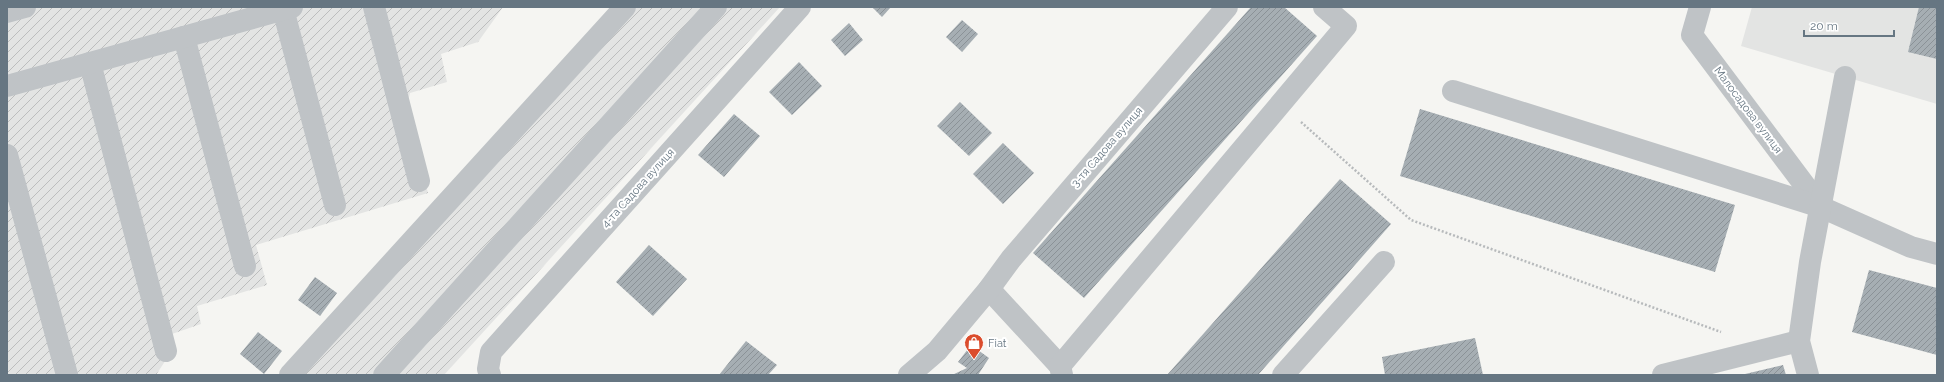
<svg xmlns="http://www.w3.org/2000/svg" width="1944" height="382" viewBox="0 0 1944 382" font-family="Raleway,sans-serif">
  <style>
    .built { fill: #e3e4e3 }
    .industrial { fill: url(#industrial-furrows) }
    .building { fill: url(#building-hatch) }
    .lines { fill: none; stroke-linecap: round; stroke-linejoin: round }
    .path { stroke: #b7babc; stroke-width: 2.5; stroke-dasharray: 2 2; stroke-linecap: butt }
    .minor { stroke: #bfc3c6; stroke-width: 22 }
    .labels { text-anchor: middle; dominant-baseline: central; stroke-width: 4; stroke-linejoin: round; paint-order: stroke }
    .street-label { font-size: 11px; fill: #667682; stroke: #fff }
    .poi-label { font-size: 11px; fill: #667682; stroke: #fff; text-anchor: start }
  </style>
  <defs>
    <pattern id="industrial-furrows" width="10" height="10" patternUnits="userSpaceOnUse"><rect width="10" height="10" fill="#e3e4e3"/><path d="M-1 1l2-2M0 10L10 0M9 11l2-2" fill="none" stroke="#bcbdbd"/></pattern>
    <pattern id="building-hatch" width="6" height="6" patternUnits="userSpaceOnUse"><rect width="6" height="6" fill="#a6aeb3"/><path d="M-1 1l2-2M0 6l6-6M5 7l2-2" fill="none" stroke="#8b9297"/></pattern>
  </defs>
  <rect width="100%" height="100%" fill="#f5f5f2"/>
  <path class="built" d="M 1752,7 L 1937,7 L 1937,104 L 1741,46 Z"/>
  <g class="industrial">
    <path d="M 7,7 L 503,7 L 478,42 L 441,54 L 447,82 L 410,93 L 406,110 L 428,193 L 256,245 L 267,285 L 197,306 L 201,324 L 169,335 L 173,349 L 156,375 L 7,375 Z"/>
    <path d="M 635,7 L 780,7 L 444,375 L 301,375 Z"/>
  </g>
  <g class="building">
    <path d="M 872,7 L 891,7 L 882,17 Z"/>
    <path d="M 1251,7 L 1284,7 L 1317,36 L 1084,298 L 1033,253 Z"/>
    <path d="M 1919,7 L 1937,7 L 1937,59 L 1908,52 Z"/>
    <path d="M 962,20 L 978,34 L 962,52 L 946,37 Z"/>
    <path d="M 849,23 L 863,40 L 845,56 L 831,40 Z"/>
    <path d="M 799,62 L 822,86 L 792,115 L 769,92 Z"/>
    <path d="M 960,102 L 992,133 L 969,156 L 937,126 Z"/>
    <path d="M 1420,109 L 1735,205 L 1715,272 L 1400,176 Z"/>
    <path d="M 734,114 L 760,136 L 724,177 L 698,155 Z"/>
    <path d="M 1003,143 L 1034,173 L 1003,204 L 973,174 Z"/>
    <path d="M 1340,179 L 1391,224 L 1258,375 L 1167,375 Z"/>
    <path d="M 649,245 L 687,279 L 653,316 L 616,282 Z"/>
    <path d="M 1869,270 L 1937,288 L 1937,355 L 1852,332 Z"/>
    <path d="M 315,277 L 337,293 L 320,316 L 298,300 Z"/>
    <path d="M 258,332 L 282,351 L 264,374 L 240,354 Z"/>
    <path d="M 1475,338 L 1483,375 L 1385,375 L 1382,357 Z"/>
    <path d="M 746,341 L 777,365 L 768,375 L 719,375 Z"/>
    <path d="M 971,345 L 989,358 L 978,375 L 952,375 L 967,368 L 958,362 Z"/>
    <path d="M 1783,365 L 1786,375 L 1745,375 L 1745,374 Z"/>
  </g>
  <g class="lines">
    <path class="path" d="M 1301,122 L 1411,220 L 1721,332"/>
    <g class="minor">
      <path d="M 374,7 L 419,181"/>
      <path d="M 1700,7 L 1692,35 L 1821,207"/>
      <path d="M 283,9 L 335,205"/>
      <path d="M 7,12 L 25,7"/>
      <path d="M 184,37 L 245,266"/>
      <path d="M 90,63 L 166,351"/>
      <path d="M 7,86 L 292,7"/>
      <path d="M 1453,91 L 1821,207 L 1911,247 L 1937,254"/>
      <path d="M 7,155 L 67,375"/>
      <path d="M 989,289 L 1060,366 L 1062,375"/>
      <path d="M 1060,366 L 1346,26 L 1324,7"/>
      <path d="M 290,375 L 625,7"/>
      <path d="M 384,375 L 716,7"/>
      <path d="M 490,375 L 488,369 L 491,352 L 800,7"/>
      <path d="M 909,375 L 937,351 L 989,289 L 1011,259 L 1227,7"/>
      <path d="M 1283,375 L 1384,262"/>
      <path d="M 1663,375 L 1799,341"/>
      <path d="M 1808,375 L 1799,341 L 1810,262 L 1845,77"/>
    </g>
  </g>
  <defs>
    <symbol id="shop-pin" viewBox="-11 -11 22 30"><path d="M0 17L-7.5 6A9.5 9.5 0 1 1 7.5 6Z" fill="#db4c2c" stroke="#fff"/><path d="M-5-2.5h2.3a2.7 3.5 0 0 1 5.4 0H5L5.5 6h-11ZM-1.5-2.5h3a1.5 2.3 0 0 0-3 0Z" fill="#fff"/></symbol>
  </defs>
  <g fill-rule="evenodd">
    <use href="#shop-pin" x="963" y="332" width="22" height="30"/>
  </g>
  <g class="labels">
    <g class="street-label">
      <text transform="translate(1748 110) rotate(53)">Малосадова вулиця</text>
      <text transform="translate(1107 147) rotate(-49)">3-тя Садова вулиця</text>
      <text transform="translate(638 188) rotate(-48)">4-та Садова вулиця</text>
    </g>
    <g class="poi-label">
      <text x="988" y="343">Fiat</text>
    </g>
  </g>
  <rect width="1944" height="382" fill="none" stroke="#667682" stroke-width="16"/>
  <path d="M1804 30v6h90v-6" fill="none" stroke="#667682" stroke-width="2"/>
  <text x="1810" y="30" font-size="12" fill="#667682" stroke="#ffffff" stroke-width="3" paint-order="stroke">20 m</text>
</svg>
